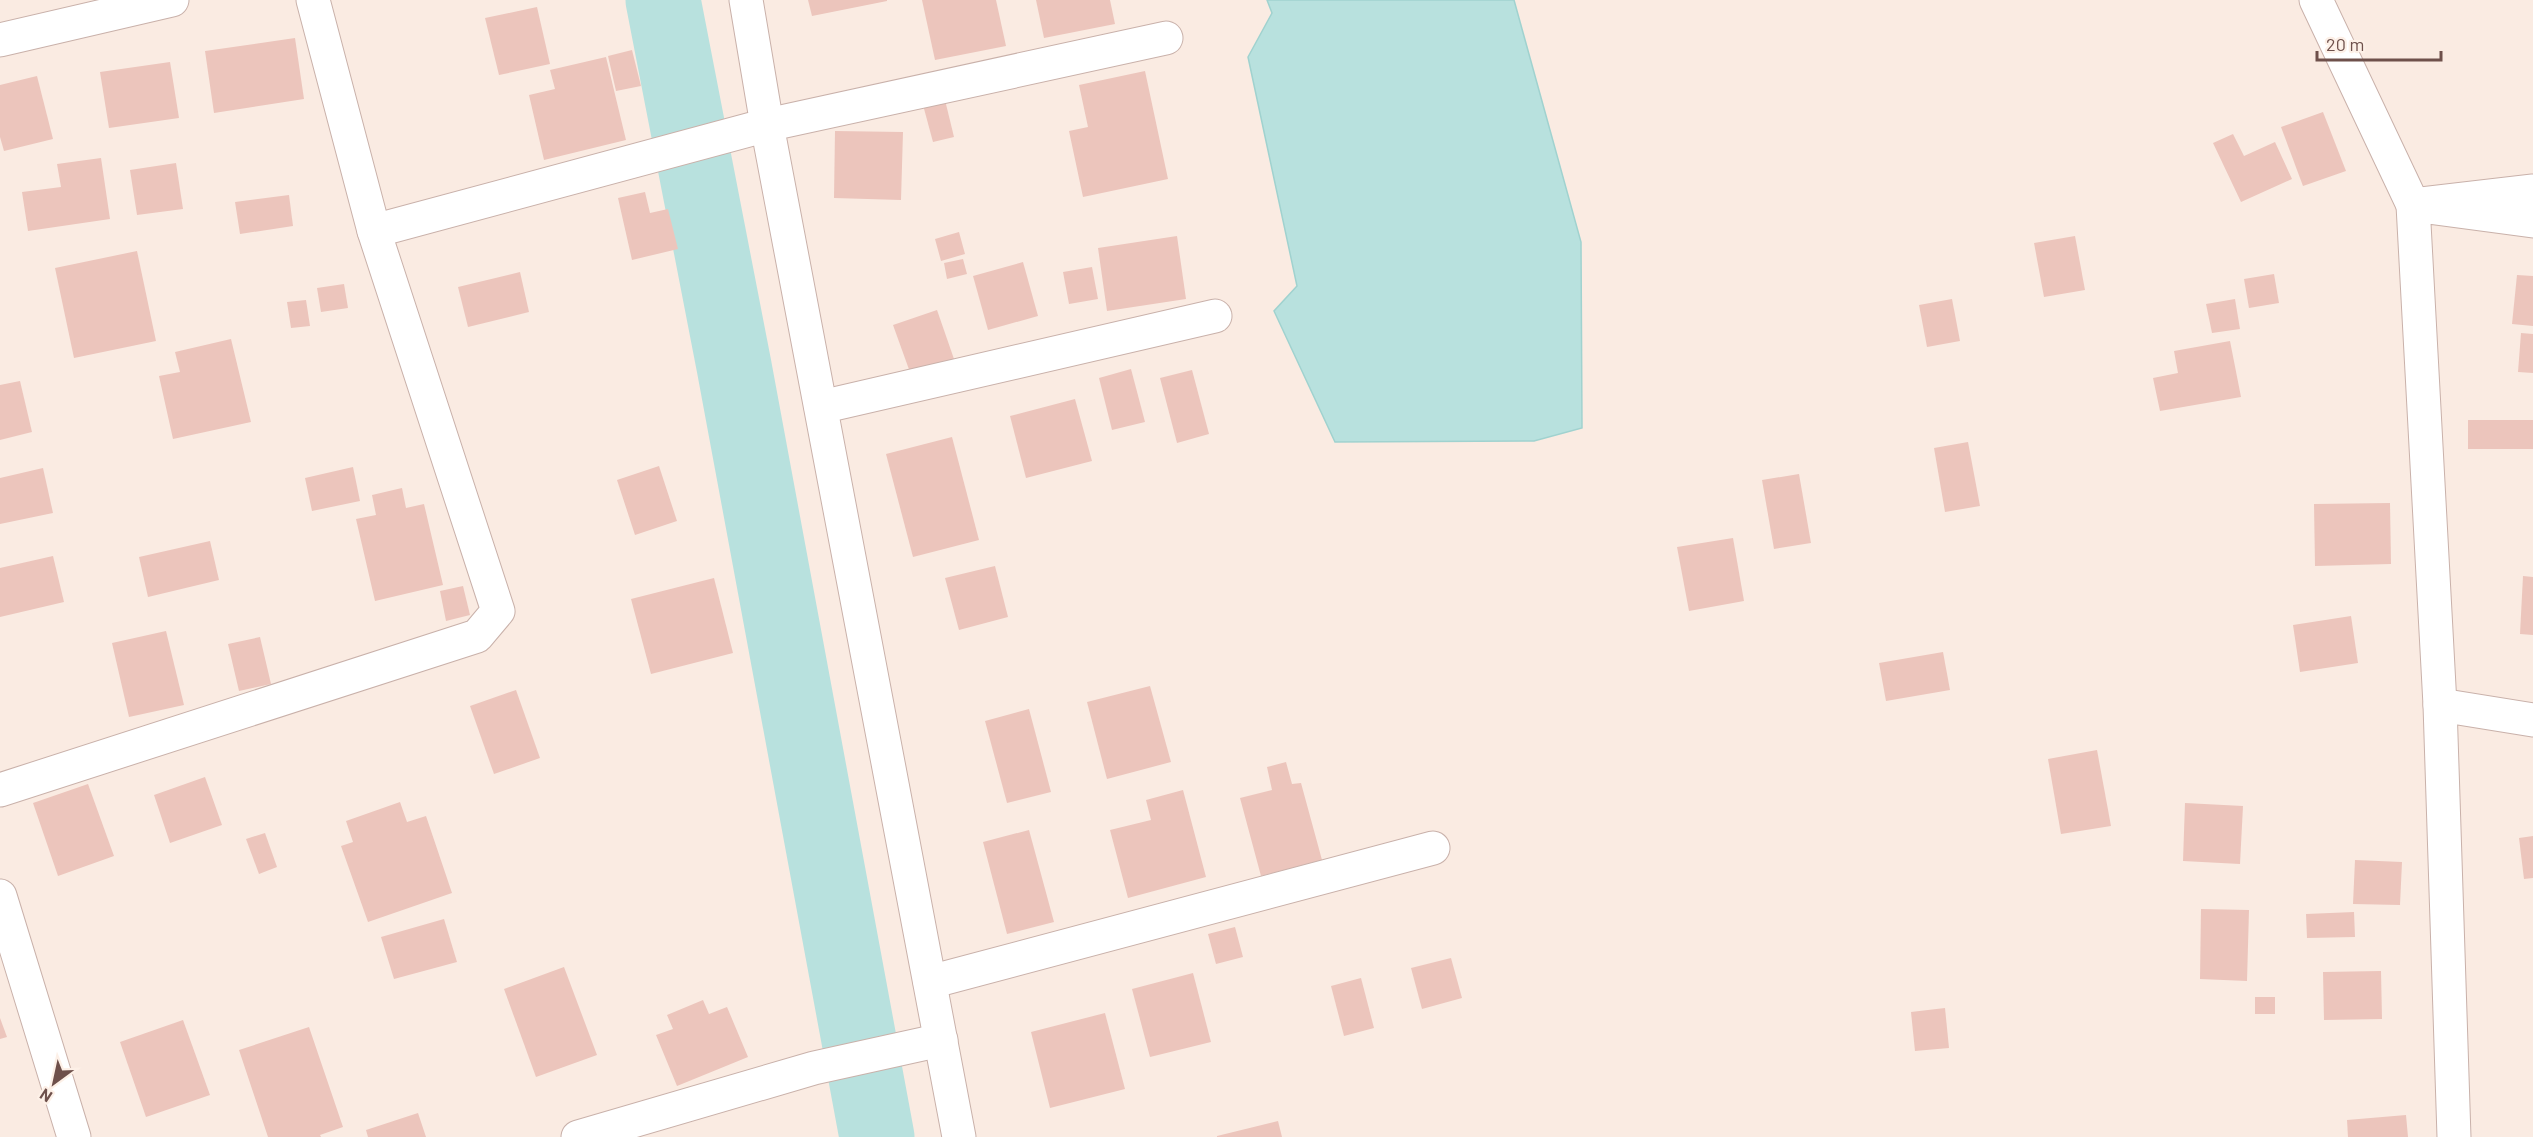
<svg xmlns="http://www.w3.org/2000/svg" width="2533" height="1137" viewBox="0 0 2533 1137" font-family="Barlow,sans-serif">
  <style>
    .water { fill: #b8e1de; stroke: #a0d2cf; stroke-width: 1.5 }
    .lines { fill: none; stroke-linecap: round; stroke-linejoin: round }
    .river { stroke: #b8e1de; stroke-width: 75 }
    .building { fill: #ecc5bc }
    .street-casing { stroke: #c9b1aa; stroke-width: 35 }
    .street { stroke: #fff; stroke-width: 33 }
  </style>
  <rect width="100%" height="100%" fill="#faebe2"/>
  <path class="water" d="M 1267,0 L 1514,0 L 1581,242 L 1582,428 L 1534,441 L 1335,442 L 1274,311 L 1297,286 L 1248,57 L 1272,13 Z"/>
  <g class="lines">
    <path class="river" d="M 663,0 L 734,366 L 877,1137"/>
  </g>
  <g class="building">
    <path d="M 808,0 L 887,0 L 887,1 L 812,16 Z"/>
    <path d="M 922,0 L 996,0 L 1006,46 L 935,60 Z"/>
    <path d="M 1036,0 L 1110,0 L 1115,24 L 1044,38 Z"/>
    <path d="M 537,7 L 550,64 L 499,75 L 485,18 Z"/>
    <path d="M 295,38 L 304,99 L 214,113 L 205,51 Z"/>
    <path d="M 632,50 L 641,86 L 616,91 L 608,56 Z"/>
    <path d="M 606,57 L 626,140 L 544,160 L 529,95 L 555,89 L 550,70 Z"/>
    <path d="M 170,62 L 179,118 L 109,128 L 100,72 Z"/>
    <path d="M 1145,71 L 1168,179 L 1083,197 L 1069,131 L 1088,127 L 1079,85 Z"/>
    <path d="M 37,76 L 53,139 L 4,151 L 0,137 L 0,85 Z"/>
    <path d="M 945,100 L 954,137 L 933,142 L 923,105 Z"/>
    <path d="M 2323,112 L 2346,171 L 2303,186 L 2281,127 Z"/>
    <path d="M 835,131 L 903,132 L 901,200 L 834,198 Z"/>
    <path d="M 2233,134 L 2244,156 L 2275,142 L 2292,179 L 2241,202 L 2213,143 Z"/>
    <path d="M 101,158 L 110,219 L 28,231 L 22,192 L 61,187 L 57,164 Z"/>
    <path d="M 176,163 L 183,209 L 137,215 L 130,170 Z"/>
    <path d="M 645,192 L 650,213 L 668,209 L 678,249 L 632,260 L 618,198 Z"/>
    <path d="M 289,195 L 293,226 L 240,234 L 235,202 Z"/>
    <path d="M 959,232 L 965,254 L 941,261 L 935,239 Z"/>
    <path d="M 1177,236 L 1186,299 L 1107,311 L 1098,248 Z"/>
    <path d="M 2075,236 L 2085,290 L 2044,297 L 2034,243 Z"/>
    <path d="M 137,251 L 156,341 L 74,358 L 55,268 Z"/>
    <path d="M 963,259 L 967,274 L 947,279 L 944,263 Z"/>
    <path d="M 1023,262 L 1038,316 L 988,330 L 973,276 Z"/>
    <path d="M 1092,267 L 1098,299 L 1069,304 L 1063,272 Z"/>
    <path d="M 520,272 L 529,312 L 468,327 L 458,287 Z"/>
    <path d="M 2274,274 L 2279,303 L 2249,308 L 2244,279 Z"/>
    <path d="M 2517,275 L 2533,276 L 2533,326 L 2512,324 Z"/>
    <path d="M 344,284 L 348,308 L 321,312 L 317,288 Z"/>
    <path d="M 1952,299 L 1960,341 L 1927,347 L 1919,305 Z"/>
    <path d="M 2235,299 L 2240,329 L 2212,333 L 2206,304 Z"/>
    <path d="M 306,300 L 310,326 L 291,328 L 287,302 Z"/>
    <path d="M 937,310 L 954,359 L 911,375 L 893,325 Z"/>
    <path d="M 2521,333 L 2533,334 L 2533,373 L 2518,372 Z"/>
    <path d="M 231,339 L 251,422 L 173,439 L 159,376 L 180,372 L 175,352 Z"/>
    <path d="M 2230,341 L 2241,397 L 2160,411 L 2153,378 L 2178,373 L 2174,351 Z"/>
    <path d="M 1131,369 L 1145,422 L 1112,430 L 1099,378 Z"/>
    <path d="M 1192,370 L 1209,434 L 1177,443 L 1160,378 Z"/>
    <path d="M 20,381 L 32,432 L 0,440 L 0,385 Z"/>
    <path d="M 1075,399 L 1092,461 L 1026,478 L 1010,416 Z"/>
    <rect x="2468" y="420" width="65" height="29"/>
    <path d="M 952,437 L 979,540 L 913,557 L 886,454 Z"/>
    <path d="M 1968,442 L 1980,506 L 1945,512 L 1934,448 Z"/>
    <path d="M 659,466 L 677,521 L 635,535 L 617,480 Z"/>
    <path d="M 353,467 L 360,501 L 312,511 L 305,478 Z"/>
    <path d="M 43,468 L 53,513 L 0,524 L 0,478 Z"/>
    <path d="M 1799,474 L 1811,543 L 1774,549 L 1762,480 Z"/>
    <path d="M 402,488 L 406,508 L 424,504 L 443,585 L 375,601 L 356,519 L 376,515 L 372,495 Z"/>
    <path d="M 2390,503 L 2391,564 L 2315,566 L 2314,504 Z"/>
    <path d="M 1733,538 L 1744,601 L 1689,611 L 1677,547 Z"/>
    <path d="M 210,541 L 219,580 L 148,597 L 139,557 Z"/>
    <path d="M 53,556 L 64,602 L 0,617 L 0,568 Z"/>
    <path d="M 995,566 L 1008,617 L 959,630 L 945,578 Z"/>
    <path d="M 2523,576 L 2533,577 L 2533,635 L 2520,634 Z"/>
    <path d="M 714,578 L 733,653 L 651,674 L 631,599 Z"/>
    <path d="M 463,586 L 470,615 L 446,621 L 440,591 Z"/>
    <path d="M 2351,616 L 2358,663 L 2300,672 L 2293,625 Z"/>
    <path d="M 166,631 L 184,705 L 129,717 L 112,643 Z"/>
    <path d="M 260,637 L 271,684 L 239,691 L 228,644 Z"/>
    <path d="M 1943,652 L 1950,690 L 1886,701 L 1879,663 Z"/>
    <path d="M 1150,686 L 1171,762 L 1107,779 L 1087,702 Z"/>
    <path d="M 516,690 L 540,758 L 494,774 L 470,706 Z"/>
    <path d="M 1029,709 L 1051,792 L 1007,803 L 985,721 Z"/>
    <path d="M 2097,750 L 2111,826 L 2061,834 L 2048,759 Z"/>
    <path d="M 1286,762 L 1292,784 L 1301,783 L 1322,860 L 1261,876 L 1240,798 L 1272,790 L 1267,767 Z"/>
    <path d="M 205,777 L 222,825 L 170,843 L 154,795 Z"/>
    <path d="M 88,784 L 114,856 L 58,876 L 33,803 Z"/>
    <path d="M 1183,790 L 1206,877 L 1128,898 L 1110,830 L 1151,820 L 1146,800 Z"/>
    <path d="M 400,802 L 407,822 L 426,816 L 452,893 L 368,922 L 341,846 L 353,842 L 346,821 Z"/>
    <path d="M 2185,803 L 2243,806 L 2240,864 L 2183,861 Z"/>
    <path d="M 1029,830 L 1054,922 L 1007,934 L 983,842 Z"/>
    <path d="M 265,833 L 277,867 L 259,874 L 246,839 Z"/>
    <path d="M 2533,836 L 2533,878 L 2524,879 L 2519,838 Z"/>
    <path d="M 2355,860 L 2402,862 L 2400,905 L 2353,904 Z"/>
    <path d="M 2201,909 L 2249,910 L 2247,981 L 2200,979 Z"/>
    <path d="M 2354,912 L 2355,937 L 2307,938 L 2306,914 Z"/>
    <path d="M 444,919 L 457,962 L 394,979 L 381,937 Z"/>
    <path d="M 1235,927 L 1243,957 L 1216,964 L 1208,934 Z"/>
    <path d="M 1451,958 L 1462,998 L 1422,1009 L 1411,968 Z"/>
    <path d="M 564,967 L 597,1055 L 536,1077 L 504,989 Z"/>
    <path d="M 2381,971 L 2382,1019 L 2324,1020 L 2323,972 Z"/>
    <path d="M 1193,973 L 1211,1042 L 1150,1057 L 1132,989 Z"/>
    <path d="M 1361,978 L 1374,1028 L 1344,1036 L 1331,986 Z"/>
    <rect x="2255" y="997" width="20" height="17"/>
    <path d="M 703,1000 L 709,1014 L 727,1007 L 748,1057 L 677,1086 L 656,1035 L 673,1029 L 667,1015 Z"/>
    <path d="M 1945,1008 L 1949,1048 L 1915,1051 L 1911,1012 Z"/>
    <path d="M 1105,1013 L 1125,1089 L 1050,1108 L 1031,1032 Z"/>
    <path d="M 0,1018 L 7,1037 L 0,1039 Z"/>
    <path d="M 183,1020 L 210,1095 L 146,1117 L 120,1042 Z"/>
    <path d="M 309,1027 L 343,1127 L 320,1135 L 321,1137 L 268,1137 L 239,1050 Z"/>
    <path d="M 418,1113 L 426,1137 L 368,1137 L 366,1130 Z"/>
    <path d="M 2406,1115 L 2408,1137 L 2348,1137 L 2347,1120 Z"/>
    <path d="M 1278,1121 L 1282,1137 L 1217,1137 L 1217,1136 Z"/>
  </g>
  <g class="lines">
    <defs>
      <g id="street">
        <path d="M 2316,0 L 2413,205 L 2533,191"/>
        <path d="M 0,40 L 172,0"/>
        <path d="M 374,231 L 767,125 L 746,0"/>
        <path d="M 821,407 L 1215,316"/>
        <path d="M 2440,705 L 2413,205 L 2533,221"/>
        <path d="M 0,790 L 477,636 L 498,611 L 374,231 L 313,0"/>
        <path d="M 0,896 L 74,1137"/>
        <path d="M 930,982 L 1433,848"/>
        <path d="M 578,1137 L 814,1068 L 941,1040"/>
        <path d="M 959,1137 L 767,125 L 1166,38"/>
        <path d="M 2454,1137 L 2440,705 L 2533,720"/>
      </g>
    </defs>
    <use href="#street" class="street-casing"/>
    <use href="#street" class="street"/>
  </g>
  <g transform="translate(54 1083) rotate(213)" stroke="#fdf0e7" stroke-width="4.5" paint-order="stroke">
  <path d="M0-4.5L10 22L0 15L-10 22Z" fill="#6e504b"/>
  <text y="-9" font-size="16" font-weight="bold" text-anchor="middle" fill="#6e504b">N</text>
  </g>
  <path d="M2317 51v9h124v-9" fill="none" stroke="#6e504b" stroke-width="3"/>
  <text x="2326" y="51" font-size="18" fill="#6e504b" stroke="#fdf0e7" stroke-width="4.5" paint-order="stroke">20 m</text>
</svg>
